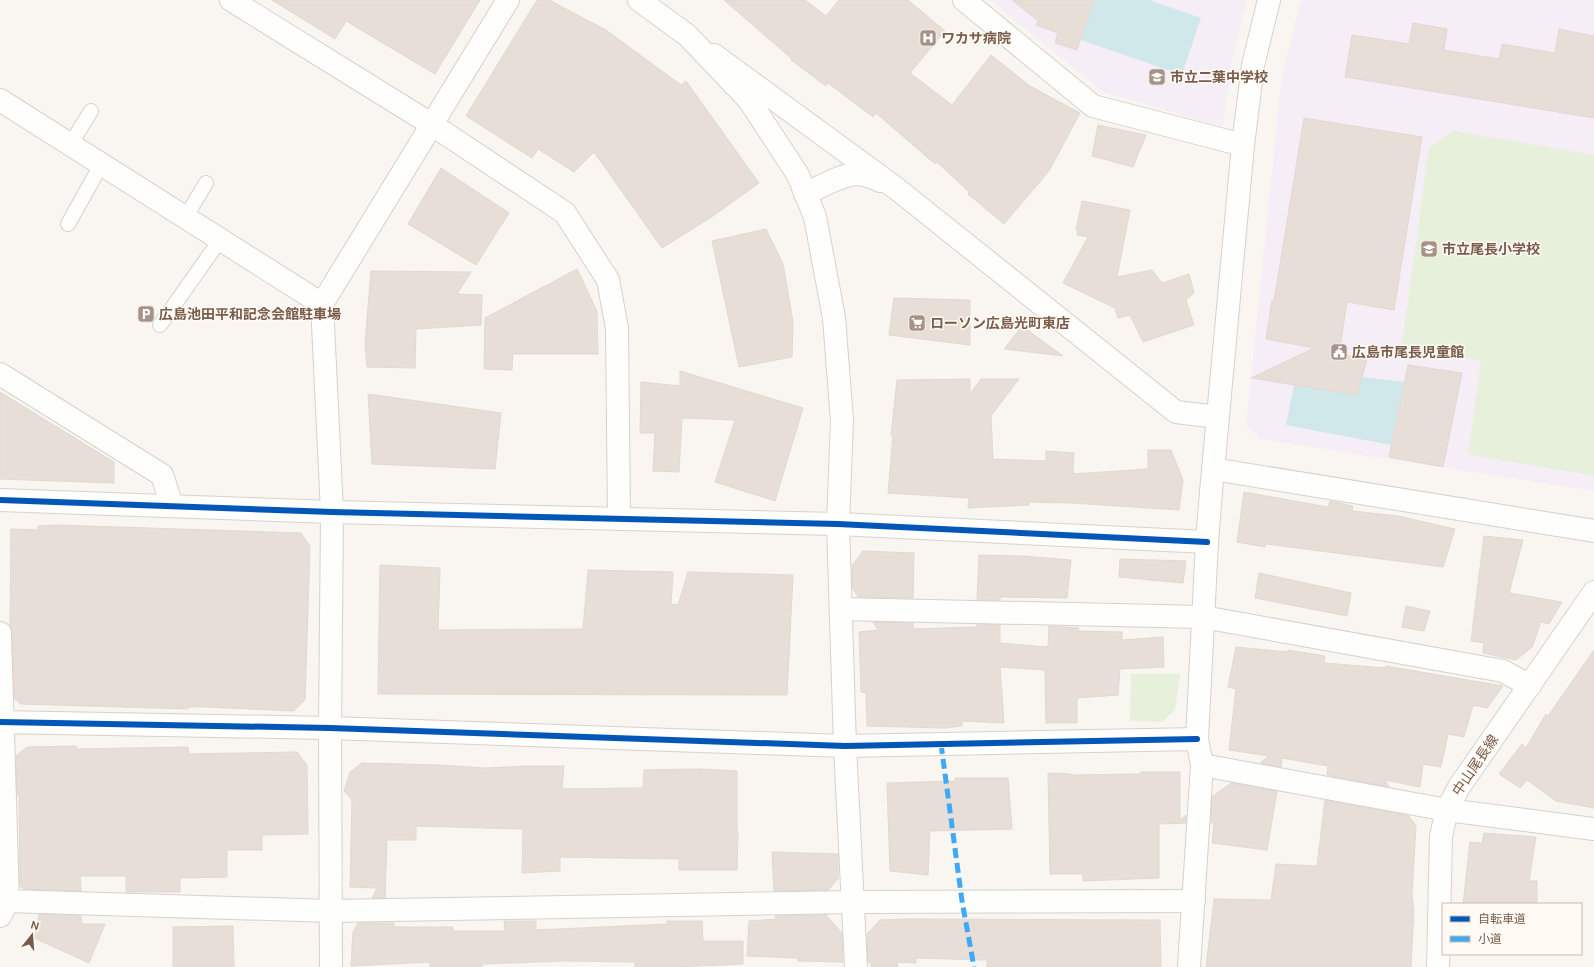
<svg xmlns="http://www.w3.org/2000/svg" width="1594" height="967" viewBox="0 0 1594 967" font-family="'DM Sans','Noto Sans JP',sans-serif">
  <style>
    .education { fill: #f6eef6 }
    .green { fill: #e7f0db }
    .water { fill: #d0e8ea }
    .building { fill: #e6ded7; stroke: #e2d8d2 }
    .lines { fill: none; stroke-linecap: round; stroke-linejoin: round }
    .lane-casing { stroke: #d7d1cb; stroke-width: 16 }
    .street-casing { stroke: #d7d1cb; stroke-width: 24 }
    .secondary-casing { stroke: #d9d2cb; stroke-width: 24 }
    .lane { stroke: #fefefd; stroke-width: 14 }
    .street { stroke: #fefefd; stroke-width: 22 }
    .secondary { stroke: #fefefd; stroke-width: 22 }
    .quiet { stroke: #3fa9f5; stroke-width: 5; stroke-dasharray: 10 5; stroke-linecap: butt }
    .cycleway-casing { stroke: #fffaf3; stroke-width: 8 }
    .cycleway { stroke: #0057b8; stroke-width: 6 }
    .labels { text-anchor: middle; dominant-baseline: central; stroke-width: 3; stroke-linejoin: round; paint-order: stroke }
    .poi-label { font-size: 14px; font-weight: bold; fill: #7a5c4d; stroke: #fffaf3; text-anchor: start }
    .street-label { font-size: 14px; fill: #7a5c4d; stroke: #fffaf3 }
  </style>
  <rect width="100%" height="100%" fill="#f9f5f0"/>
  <g class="education">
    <path d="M 990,0 L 1247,0 L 1232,62 L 1223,127 L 1103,92 Z"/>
    <path d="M 1301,0 L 1594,0 L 1594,491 L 1260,439 L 1246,425 L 1282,74 Z"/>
  </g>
  <g class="green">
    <path d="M 1453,131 L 1594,155 L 1594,476 L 1468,454 L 1481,361 L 1402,345 L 1429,147 Z"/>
    <path d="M 1131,674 L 1180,674 L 1175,710 L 1162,722 L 1130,721 Z"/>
  </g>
  <g class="water">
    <path d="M 1094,0 L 1149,0 L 1201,18 L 1182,75 L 1081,40 Z"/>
    <path d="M 1362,377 L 1404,382 L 1391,445 L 1286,425 L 1294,385 L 1357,395 Z"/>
  </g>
  <g class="building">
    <path d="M 272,0 L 480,0 L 435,74 L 346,21 L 335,39 Z"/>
    <path d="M 537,0 L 549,0 L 606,30 L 681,85 L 686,81 L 759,183 L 713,216 L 662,248 L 594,152 L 574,172 L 538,149 L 532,158 L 466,116 Z"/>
    <path d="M 724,0 L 805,0 L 826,16 L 839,0 L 908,0 L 945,31 L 910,73 L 952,105 L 991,55 L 1030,86 L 1080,113 L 1049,171 L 1004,224 L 968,194 L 969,192 L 937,162 L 935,164 L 876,113 L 873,117 L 828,83 L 826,86 L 791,60 L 792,59 Z"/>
    <path d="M 1012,0 L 1094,0 L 1077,50 L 1055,43 L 1058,33 L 1036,25 L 1038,21 Z"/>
    <path d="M 1413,23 L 1447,29 L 1444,50 L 1499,59 L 1502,44 L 1555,53 L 1559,29 L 1594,36 L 1594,118 L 1345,77 L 1352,35 L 1409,44 Z"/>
    <path d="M 1304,118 L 1422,137 L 1394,310 L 1347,302 L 1339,354 L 1367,359 L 1357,395 L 1251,378 L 1314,348 L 1266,339 L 1272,300 L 1274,301 Z"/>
    <path d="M 1098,125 L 1146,135 L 1133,167 L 1092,156 Z"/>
    <path d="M 441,168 L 509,213 L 476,265 L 408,224 Z"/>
    <path d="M 1082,201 L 1130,210 L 1117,277 L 1152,270 L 1162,283 L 1189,274 L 1194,293 L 1186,300 L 1194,325 L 1143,342 L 1130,315 L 1118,318 L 1115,308 L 1063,283 L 1088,237 L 1077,235 L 1078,230 L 1076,230 Z"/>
    <path d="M 766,229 L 783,264 L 793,322 L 792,357 L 739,367 L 712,241 Z"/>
    <path d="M 577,269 L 597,311 L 598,354 L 513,354 L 512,370 L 484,369 L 485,318 Z"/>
    <path d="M 371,271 L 471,272 L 457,294 L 482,295 L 481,325 L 416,329 L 415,368 L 367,367 L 365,343 Z"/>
    <path d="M 894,298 L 970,300 L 970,345 L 889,335 Z"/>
    <path d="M 1022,326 L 1063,356 L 1004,349 Z"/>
    <path d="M 1408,365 L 1462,373 L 1443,467 L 1389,457 Z"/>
    <path d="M 680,371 L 803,408 L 775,501 L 715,482 L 735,420 L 682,418 L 679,472 L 653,471 L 655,433 L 640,433 L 641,382 L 680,386 Z"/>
    <path d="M 970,379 L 970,394 L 981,379 L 1019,379 L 991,416 L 993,459 L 1046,461 L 1046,451 L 1074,453 L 1073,474 L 1148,469 L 1148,450 L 1171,450 L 1183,480 L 1179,510 L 1071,503 L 1029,502 L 1029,505 L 968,508 L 969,498 L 888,493 L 893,436 L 891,436 L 897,380 Z"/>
    <path d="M 0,392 L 114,462 L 114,483 L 0,479 Z"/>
    <path d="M 368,394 L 501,413 L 495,469 L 372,464 Z"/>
    <path d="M 1244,492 L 1328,507 L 1330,501 L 1353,506 L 1352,511 L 1398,516 L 1455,529 L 1443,567 L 1266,544 L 1265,547 L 1237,542 Z"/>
    <path d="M 56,525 L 301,533 L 310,546 L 305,700 L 294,711 L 205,707 L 188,707 L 188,709 L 21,704 L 14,698 L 12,633 L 10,626 L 11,529 L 38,530 L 38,526 Z"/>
    <path d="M 1484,536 L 1523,540 L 1509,593 L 1562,602 L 1549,624 L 1541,622 L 1532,647 L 1516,660 L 1483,653 L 1484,643 L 1471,641 Z"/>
    <path d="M 863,551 L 914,553 L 913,598 L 858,597 L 852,587 L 852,566 Z"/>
    <path d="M 979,555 L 1023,556 L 1071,560 L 1067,598 L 1000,597 L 1000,600 L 977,600 Z"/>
    <path d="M 1120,559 L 1186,561 L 1183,583 L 1119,577 Z"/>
    <path d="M 380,565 L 440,568 L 438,630 L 583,629 L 588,570 L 673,572 L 671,604 L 678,605 L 688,572 L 793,575 L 787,695 L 378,694 Z"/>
    <path d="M 1259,573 L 1351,593 L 1347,616 L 1255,598 Z"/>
    <path d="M 1406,606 L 1430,611 L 1424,631 L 1402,627 Z"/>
    <path d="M 873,622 L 913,623 L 913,629 L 977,627 L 977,624 L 1000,625 L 1000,643 L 1048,647 L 1049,626 L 1079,628 L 1078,631 L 1122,632 L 1122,640 L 1163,637 L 1164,667 L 1120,669 L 1118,695 L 1077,698 L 1077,723 L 1046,723 L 1045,670 L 1000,667 L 1004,723 L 962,721 L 962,726 L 945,728 L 867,726 L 866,693 L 861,692 L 859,632 L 878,630 Z"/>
    <path d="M 1236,647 L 1288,652 L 1288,650 L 1325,656 L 1324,663 L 1386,668 L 1386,666 L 1503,686 L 1487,708 L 1473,705 L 1464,737 L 1448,734 L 1441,767 L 1423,764 L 1420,787 L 1385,780 L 1389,787 L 1327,775 L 1328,766 L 1282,758 L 1281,767 L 1260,763 L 1269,756 L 1229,750 L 1236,689 L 1228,687 Z"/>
    <path d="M 1594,650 L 1594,808 L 1556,801 L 1527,780 L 1520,788 L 1499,774 L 1522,744 L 1526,748 L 1546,714 L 1548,716 Z"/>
    <path d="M 76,746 L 77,749 L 188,747 L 189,754 L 297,752 L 307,765 L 308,834 L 262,835 L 262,850 L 227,850 L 227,877 L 180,878 L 180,892 L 126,892 L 126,876 L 80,876 L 81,891 L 24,889 L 20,886 L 19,795 L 17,795 L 16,756 L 27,747 Z"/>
    <path d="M 362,763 L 438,765 L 486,768 L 527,766 L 564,766 L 562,789 L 643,788 L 644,770 L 700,769 L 737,771 L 737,831 L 738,831 L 737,870 L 679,870 L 679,859 L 560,857 L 560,871 L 522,873 L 523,829 L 416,826 L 416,840 L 387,840 L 385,898 L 372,898 L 377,888 L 350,887 L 352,800 L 344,791 L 350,772 Z"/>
    <path d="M 1141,772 L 1180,772 L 1180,820 L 1186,815 L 1186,823 L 1159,824 L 1159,878 L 1083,881 L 1083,874 L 1050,874 L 1048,773 L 1071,774 L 1071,775 L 1141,774 Z"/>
    <path d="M 955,778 L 1008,778 L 1012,829 L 930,831 L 928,875 L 890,871 L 887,783 L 955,781 Z"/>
    <path d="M 1231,783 L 1277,791 L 1267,850 L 1212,843 L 1214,823 L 1211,823 L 1212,797 Z"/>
    <path d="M 1325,800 L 1409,816 L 1416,826 L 1412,895 L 1414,910 L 1411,967 L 1206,967 L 1214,899 L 1271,900 L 1276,864 L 1317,866 Z"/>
    <path d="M 1484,833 L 1536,837 L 1529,881 L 1537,881 L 1537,904 L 1463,904 L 1470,842 L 1482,843 Z"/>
    <path d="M 772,852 L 838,854 L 838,879 L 828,890 L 774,891 Z"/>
    <path d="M 39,914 L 81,916 L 82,924 L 105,924 L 89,963 L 34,938 Z"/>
    <path d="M 826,915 L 842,933 L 843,962 L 798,961 L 798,958 L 747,956 L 749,921 L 776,919 L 775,916 Z"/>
    <path d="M 908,919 L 1160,920 L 1161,967 L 987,967 L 987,960 L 916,958 L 916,963 L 897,962 L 898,967 L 871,967 L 871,962 L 868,962 L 867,934 L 880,920 Z"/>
    <path d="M 504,921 L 536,921 L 536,930 L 667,924 L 667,921 L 702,921 L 703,941 L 743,941 L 743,964 L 674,967 L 635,967 L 635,962 L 565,961 L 482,964 L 482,967 L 430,967 L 430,962 L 351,966 L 353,932 L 358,923 L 394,923 L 394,927 L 453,927 L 453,931 L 505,931 Z"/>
    <path d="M 233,926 L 234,967 L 173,967 L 173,927 Z"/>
  </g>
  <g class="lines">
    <defs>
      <g id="lane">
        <path d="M 70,145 L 91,111"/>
        <path d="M 185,218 L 206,183"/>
        <path d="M 68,224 L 101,165"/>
        <path d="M 160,325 L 220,240"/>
      </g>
      <g id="street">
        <path d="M 231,0 L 431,124 L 565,213 L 608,280 L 617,328 L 619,519"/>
        <path d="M 964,0 L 1093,106 L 1243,145"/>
        <path d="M 1269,0 L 1253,65 L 1243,145 L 1211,492 L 1207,542 L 1197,739 L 1202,765 L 1447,810 L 1594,829"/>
        <path d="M 714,55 L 897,189 L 1176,412 L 1218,417"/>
        <path d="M 805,194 C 821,187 838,176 855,174 C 864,174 872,177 880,181"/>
        <path d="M 0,374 L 162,475 L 172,506"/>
        <path d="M 1213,469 L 1594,531"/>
        <path d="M 838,524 L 845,746 L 856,967"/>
        <path d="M 841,609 L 1203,617 L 1503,671 L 1530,686"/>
        <path d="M 0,633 L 8,901 L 0,916"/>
        <path d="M 0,722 L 330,728 L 845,746 L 1197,739"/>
        <path d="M 8,901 L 331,911 L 853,902 L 1194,901"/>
        <path d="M 331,967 L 330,728 L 332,512 L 322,304 L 508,0"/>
        <path d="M 1189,967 L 1202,765"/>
      </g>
      <g id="secondary">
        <path d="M 639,0 L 687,35 L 749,100 L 798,175 L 815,217 L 834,318 L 842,421 L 838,524"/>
        <path d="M 0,100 L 322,304"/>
        <path d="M 0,500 L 332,512 L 838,524 L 1207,542"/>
        <path d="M 1438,967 L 1441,836 L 1447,810 L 1459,787 L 1594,592"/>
      </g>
    </defs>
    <use href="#lane" class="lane-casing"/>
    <use href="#street" class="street-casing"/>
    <use href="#secondary" class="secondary-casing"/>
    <use href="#lane" class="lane"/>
    <use href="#street" class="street"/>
    <use href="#secondary" class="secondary"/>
    <path class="quiet" d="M 941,744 L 962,901 L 974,967"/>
    <defs>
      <g id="cycleway">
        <path d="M 0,500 L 332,512 L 838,524 L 1207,542"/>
        <path d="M 0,722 L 330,728 L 845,746 L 1197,739"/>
      </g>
    </defs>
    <use href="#cycleway" class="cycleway-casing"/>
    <use href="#cycleway" class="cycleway"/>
  </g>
  <defs>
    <symbol id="hospital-square" viewBox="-11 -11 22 22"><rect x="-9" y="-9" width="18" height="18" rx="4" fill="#a69286" stroke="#fffaf3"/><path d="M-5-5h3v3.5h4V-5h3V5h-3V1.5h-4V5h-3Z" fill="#fff"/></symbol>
    <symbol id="school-square" viewBox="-11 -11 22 22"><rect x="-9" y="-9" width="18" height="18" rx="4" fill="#a69286" stroke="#fffaf3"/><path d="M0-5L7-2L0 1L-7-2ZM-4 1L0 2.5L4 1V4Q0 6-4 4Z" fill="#fff"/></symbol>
    <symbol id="parking-square" viewBox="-11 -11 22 22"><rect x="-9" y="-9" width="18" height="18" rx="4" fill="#a69286" stroke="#fffaf3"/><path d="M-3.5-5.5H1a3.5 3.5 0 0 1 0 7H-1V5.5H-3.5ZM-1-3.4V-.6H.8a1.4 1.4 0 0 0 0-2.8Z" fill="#fff"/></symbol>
    <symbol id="supermarket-square" viewBox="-11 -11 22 22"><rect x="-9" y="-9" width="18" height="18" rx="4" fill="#a69286" stroke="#fffaf3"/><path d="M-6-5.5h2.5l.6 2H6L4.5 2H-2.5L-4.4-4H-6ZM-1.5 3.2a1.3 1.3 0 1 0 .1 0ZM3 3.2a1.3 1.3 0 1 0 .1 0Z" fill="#fff"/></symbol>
    <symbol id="civic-square" viewBox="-11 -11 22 22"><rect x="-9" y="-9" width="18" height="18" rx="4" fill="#a69286" stroke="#fffaf3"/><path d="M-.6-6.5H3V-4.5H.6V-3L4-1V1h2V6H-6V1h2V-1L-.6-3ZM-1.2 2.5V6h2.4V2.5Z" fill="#fff"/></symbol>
  </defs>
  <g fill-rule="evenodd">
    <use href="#hospital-square" x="918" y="28" width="20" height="20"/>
    <use href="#school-square" x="1147" y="67" width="20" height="20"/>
    <use href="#school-square" x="1419" y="239" width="20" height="20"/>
    <use href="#parking-square" x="136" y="304" width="20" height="20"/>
    <use href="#supermarket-square" x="907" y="313" width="20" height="20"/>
    <use href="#civic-square" x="1329" y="342" width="20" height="20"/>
  </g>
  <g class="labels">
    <g class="poi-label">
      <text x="941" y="38">ワカサ病院</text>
      <text x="1170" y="77">市立二葉中学校</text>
      <text x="1442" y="249">市立尾長小学校</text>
      <text x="159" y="314">広島池田平和記念会館駐車場</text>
      <text x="930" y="323">ローソン広島光町東店</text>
      <text x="1352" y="352">広島市尾長児童館</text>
    </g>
    <g class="street-label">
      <text transform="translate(1475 765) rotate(-56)">中山尾長線</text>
    </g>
  </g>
  <rect x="1442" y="903" width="140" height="52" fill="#fffaf3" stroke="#cabbb1"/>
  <rect x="1450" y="916" width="20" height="6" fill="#0057b8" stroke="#cabbb1"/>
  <text x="1478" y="923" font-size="12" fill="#7a5c4d">自転車道</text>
  <rect x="1450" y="936" width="20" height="6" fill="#3fa9f5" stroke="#cabbb1"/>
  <text x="1478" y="943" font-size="12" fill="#7a5c4d">小道</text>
  <g transform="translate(32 935) rotate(17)" stroke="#fffaf3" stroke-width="3" paint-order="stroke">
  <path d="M0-3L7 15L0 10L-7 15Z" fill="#7a5c4d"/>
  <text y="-6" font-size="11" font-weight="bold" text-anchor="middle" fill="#7a5c4d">N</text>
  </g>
</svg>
